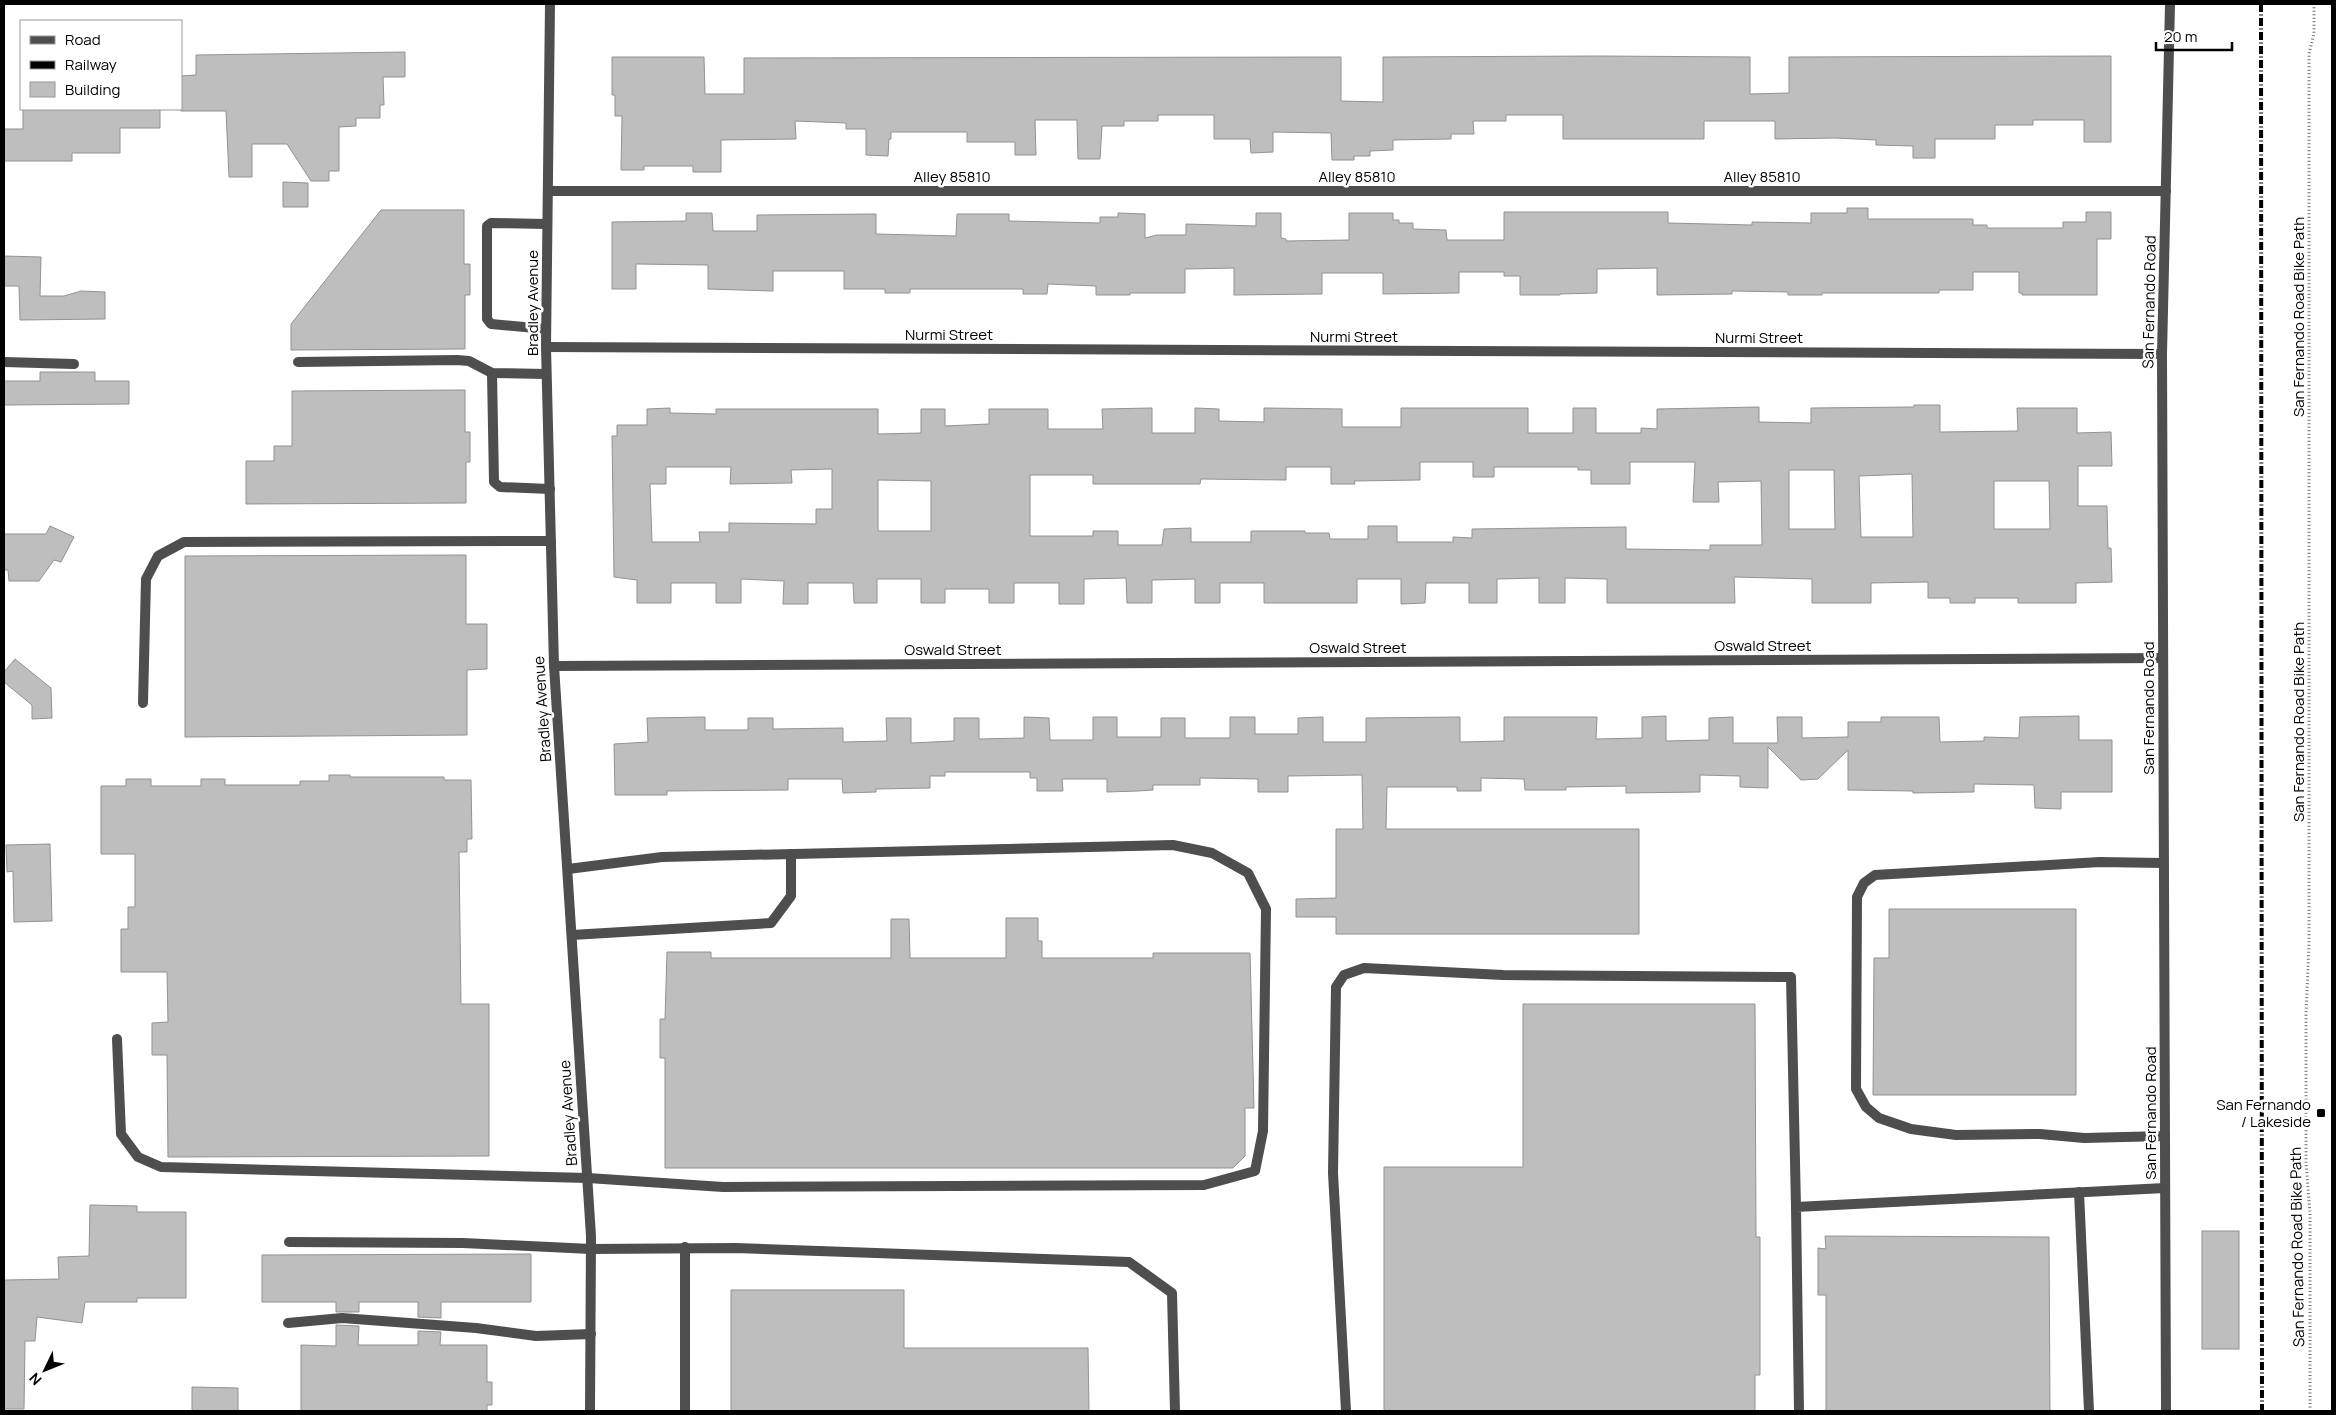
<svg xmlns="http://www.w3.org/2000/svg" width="2336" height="1415" viewBox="0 0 2336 1415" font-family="Manrope,sans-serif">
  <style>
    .building { fill: #bebebe; stroke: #929292; fill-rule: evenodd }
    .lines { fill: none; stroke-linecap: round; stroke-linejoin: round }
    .path { stroke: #707070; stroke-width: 3; stroke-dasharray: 1 2.5; stroke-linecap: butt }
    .service { stroke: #4e4e4e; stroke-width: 10 }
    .minor { stroke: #4e4e4e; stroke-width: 10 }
    .tertiary { stroke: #4e4e4e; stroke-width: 10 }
    .rail { stroke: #000; stroke-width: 4; stroke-dasharray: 8 2.5 1 2.5; stroke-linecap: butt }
    .poi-dot { fill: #000; stroke: #fff; stroke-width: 2 }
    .labels { text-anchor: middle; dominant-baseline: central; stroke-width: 5; stroke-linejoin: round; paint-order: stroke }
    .street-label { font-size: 15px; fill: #000; stroke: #fff }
    .poi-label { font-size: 15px; fill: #000; stroke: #fff; text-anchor: end }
  </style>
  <rect width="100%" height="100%" fill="#fff"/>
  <g class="building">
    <path d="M 405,52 L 405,77 L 383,77 L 384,105 L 380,105 L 380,118 L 356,118 L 356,126 L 339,127 L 339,171 L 329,171 L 329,181 L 311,181 L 287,144 L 252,144 L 252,177 L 229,177 L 226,111 L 181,111 L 181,76 L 196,75 L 196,55 Z"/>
    <path d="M 1599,56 L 1750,57 L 1750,94 L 1789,93 L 1789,57 L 2111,56 L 2111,142 L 2084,142 L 2084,120 L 2033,120 L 2033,125 L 1995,125 L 1995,139 L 1935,139 L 1935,158 L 1913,158 L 1913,146 L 1876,145 L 1876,140 L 1835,138 L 1775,139 L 1775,121 L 1704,121 L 1704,139 L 1563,139 L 1563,115 L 1506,115 L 1506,121 L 1473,121 L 1474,134 L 1451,134 L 1451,139 L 1393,140 L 1393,150 L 1370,151 L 1370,156 L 1354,156 L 1354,160 L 1332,160 L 1331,133 L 1273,132 L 1273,152 L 1251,153 L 1250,139 L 1214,139 L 1214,115 L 1158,115 L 1158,121 L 1124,121 L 1124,126 L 1102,126 L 1100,159 L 1078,159 L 1077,120 L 1035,120 L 1036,155 L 1015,155 L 1015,142 L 967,142 L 967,132 L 891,132 L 891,139 L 889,139 L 888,156 L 866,155 L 866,129 L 846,129 L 846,123 L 795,121 L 796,139 L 721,140 L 721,172 L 693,172 L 693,166 L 644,166 L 644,170 L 621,170 L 622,116 L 615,116 L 615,95 L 612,95 L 612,57 L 704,57 L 705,94 L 744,94 L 744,58 L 1341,57 L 1341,101 L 1383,102 L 1383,57 Z"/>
    <path d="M 23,109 L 160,109 L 160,128 L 120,128 L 120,153 L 72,153 L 72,161 L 4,161 L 4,129 L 23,129 Z"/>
    <path d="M 283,182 L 308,183 L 308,207 L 283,207 Z"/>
    <path d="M 1847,208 L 1868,208 L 1868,219 L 1973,219 L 1973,225 L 1987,225 L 1987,228 L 2063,228 L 2063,222 L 2086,222 L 2086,212 L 2111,212 L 2111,239 L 2097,239 L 2097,295 L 2022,295 L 2022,293 L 2019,293 L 2019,272 L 1973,272 L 1973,290 L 1939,290 L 1939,293 L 1822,293 L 1822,295 L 1788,295 L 1788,292 L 1732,291 L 1732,294 L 1657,295 L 1657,268 L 1597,269 L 1597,293 L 1560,294 L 1560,295 L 1520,295 L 1520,276 L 1504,276 L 1504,272 L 1459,272 L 1459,293 L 1383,294 L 1383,273 L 1322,273 L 1322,294 L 1234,295 L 1234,268 L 1185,269 L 1185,293 L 1130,293 L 1130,295 L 1096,295 L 1096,286 L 1048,284 L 1047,294 L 1023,294 L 1023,289 L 910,289 L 910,293 L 885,293 L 885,289 L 844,289 L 844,271 L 773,271 L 773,291 L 708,289 L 708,265 L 636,264 L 636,289 L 612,289 L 612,222 L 686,221 L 686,213 L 712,213 L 713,231 L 757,231 L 757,215 L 876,214 L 876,234 L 956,236 L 957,214 L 1009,214 L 1009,221 L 1100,223 L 1100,217 L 1118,217 L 1118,213 L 1145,214 L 1145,238 L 1157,235 L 1186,235 L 1186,224 L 1256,226 L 1256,213 L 1281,213 L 1281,238 L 1286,239 L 1286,241 L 1349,240 L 1349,213 L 1393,213 L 1393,220 L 1399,220 L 1399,223 L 1413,223 L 1413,229 L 1446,230 L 1447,240 L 1504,240 L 1504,212 L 1668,212 L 1668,223 L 1752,225 L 1752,222 L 1811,223 L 1811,213 L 1847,213 Z"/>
    <path d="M 381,210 L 464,210 L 464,264 L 470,264 L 470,295 L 465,295 L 465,349 L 291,350 L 291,324 Z"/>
    <path d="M 4,256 L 41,257 L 40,296 L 64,296 L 81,291 L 105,292 L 105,319 L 20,320 L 19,286 L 4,286 Z"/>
    <path d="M 40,372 L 95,372 L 95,381 L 129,381 L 129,404 L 4,405 L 4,381 L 40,381 Z"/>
    <path d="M 465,390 L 465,432 L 470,432 L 470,462 L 466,462 L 466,503 L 246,504 L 246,461 L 274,461 L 274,446 L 292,446 L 292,391 Z"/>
    <path d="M 1914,405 L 1940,405 L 1940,432 L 2018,431 L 2017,408 L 2077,408 L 2077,433 L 2111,432 L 2112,466 L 2078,466 L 2078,506 L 2107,506 L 2108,548 L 2111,548 L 2112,582 L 2076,583 L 2076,603 L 2018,603 L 2018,598 L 1975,598 L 1975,603 L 1950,603 L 1950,598 L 1928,598 L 1928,582 L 1871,583 L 1871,603 L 1812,603 L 1812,579 L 1734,577 L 1735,603 L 1607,603 L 1607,579 L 1565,578 L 1565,603 L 1539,603 L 1539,578 L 1497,579 L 1497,603 L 1469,603 L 1469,583 L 1426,583 L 1425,603 L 1401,604 L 1401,579 L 1357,579 L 1357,603 L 1264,603 L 1264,583 L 1220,583 L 1220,603 L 1195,603 L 1195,579 L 1152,580 L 1152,603 L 1127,603 L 1126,578 L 1084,579 L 1084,604 L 1059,604 L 1059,583 L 1014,583 L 1014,603 L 989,603 L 989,589 L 945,589 L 945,603 L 921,603 L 921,579 L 877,579 L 877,603 L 854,603 L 853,583 L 808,583 L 808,604 L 783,604 L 784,581 L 741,579 L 741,603 L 716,603 L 716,583 L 671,583 L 671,603 L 637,603 L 637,580 L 614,577 L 612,436 L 617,436 L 617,425 L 647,425 L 647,409 L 670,408 L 670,413 L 716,414 L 716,409 L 878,409 L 878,434 L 921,433 L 921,409 L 945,409 L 945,426 L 989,424 L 989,409 L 1048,409 L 1048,429 L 1103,429 L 1102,409 L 1152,408 L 1152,433 L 1195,433 L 1195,408 L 1219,409 L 1219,421 L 1264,422 L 1264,408 L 1342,409 L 1342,427 L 1401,427 L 1401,408 L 1528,408 L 1528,433 L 1573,433 L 1573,408 L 1596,408 L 1596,433 L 1641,433 L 1641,428 L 1657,429 L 1657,409 L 1759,407 L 1759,422 L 1811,423 L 1811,408 L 1914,407 ZM 1420,462 L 1473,462 L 1473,477 L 1494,477 L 1494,467 L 1578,467 L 1578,470 L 1591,470 L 1591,484 L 1630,484 L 1630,462 L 1695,462 L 1693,502 L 1719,502 L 1718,482 L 1761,481 L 1762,545 L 1710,545 L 1710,550 L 1626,549 L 1626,527 L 1472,529 L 1472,538 L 1453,537 L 1453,542 L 1397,542 L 1397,526 L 1368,526 L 1368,539 L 1330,539 L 1329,533 L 1305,533 L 1305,531 L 1251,531 L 1251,542 L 1191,542 L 1191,528 L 1164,529 L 1162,545 L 1118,545 L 1118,531 L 1093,531 L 1093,536 L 1030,536 L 1030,475 L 1093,475 L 1093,484 L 1200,484 L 1201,479 L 1286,480 L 1286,467 L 1331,467 L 1331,484 L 1355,484 L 1354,481 L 1420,480 ZM 666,467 L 731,467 L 730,484 L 792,483 L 791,470 L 832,469 L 832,509 L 816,509 L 816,524 L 729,523 L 729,532 L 699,532 L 700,542 L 652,542 L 650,484 L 666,484 ZM 1789,470 L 1834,470 L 1835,529 L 1789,529 ZM 1912,474 L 1913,537 L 1861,537 L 1859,476 ZM 878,480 L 931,481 L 931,531 L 878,531 ZM 1994,481 L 2049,481 L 2050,529 L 1994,529 Z"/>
    <path d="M 50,526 L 74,537 L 61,562 L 54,560 L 39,581 L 9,581 L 8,570 L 4,570 L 4,534 L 46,534 Z"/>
    <path d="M 466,555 L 466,624 L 487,624 L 487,669 L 467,670 L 467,735 L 185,737 L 185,556 Z"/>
    <path d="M 15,659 L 51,688 L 52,718 L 32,719 L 32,705 L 4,682 L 4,672 Z"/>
    <path d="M 1666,716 L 1666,741 L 1709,740 L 1709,718 L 1733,717 L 1733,743 L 1778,743 L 1777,717 L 1802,717 L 1802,738 L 1848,737 L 1848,722 L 1881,722 L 1881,717 L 1939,717 L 1940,742 L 1984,741 L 1984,737 L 2019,738 L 2020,717 L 2079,716 L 2079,740 L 2112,740 L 2112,792 L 2061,792 L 2061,809 L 2035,808 L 2034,785 L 1974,784 L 1974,792 L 1913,793 L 1913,791 L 1848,790 L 1848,750 L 1818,779 L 1801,780 L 1768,747 L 1768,788 L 1740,787 L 1740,776 L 1700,775 L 1700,792 L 1626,793 L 1626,786 L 1566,787 L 1566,790 L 1525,790 L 1524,779 L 1481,778 L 1481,791 L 1457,791 L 1457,787 L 1387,787 L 1386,829 L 1639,829 L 1639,934 L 1336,934 L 1336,917 L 1296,917 L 1296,899 L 1336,898 L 1336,829 L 1363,829 L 1362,775 L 1288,776 L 1288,792 L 1258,792 L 1258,779 L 1200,778 L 1200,785 L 1153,785 L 1153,790 L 1138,791 L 1107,792 L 1107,779 L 1062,779 L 1063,791 L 1037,791 L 1037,778 L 1030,778 L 1030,772 L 945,772 L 945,776 L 930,776 L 930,788 L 876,789 L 876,792 L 843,793 L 842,779 L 788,779 L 788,790 L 667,791 L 667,795 L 615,795 L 614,744 L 648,742 L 647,718 L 705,717 L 705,730 L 748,730 L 748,718 L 773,718 L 773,729 L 843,728 L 843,742 L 887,741 L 886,718 L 911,718 L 911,743 L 954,741 L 954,718 L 979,718 L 979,739 L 1024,738 L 1024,717 L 1049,718 L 1050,740 L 1093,740 L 1093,717 L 1117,717 L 1117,737 L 1161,737 L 1161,718 L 1185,718 L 1185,738 L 1230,738 L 1230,717 L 1255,717 L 1255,734 L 1298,734 L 1298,718 L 1323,717 L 1323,742 L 1366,742 L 1366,718 L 1460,717 L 1460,742 L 1504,741 L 1504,717 L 1597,717 L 1596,739 L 1642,738 L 1642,717 Z"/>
    <path d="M 329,775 L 350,775 L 350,777 L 444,777 L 444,780 L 471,780 L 472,839 L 467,839 L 467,852 L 459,852 L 461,1004 L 489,1004 L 489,1156 L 168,1157 L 167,1055 L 152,1055 L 152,1023 L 168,1022 L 167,972 L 121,972 L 121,929 L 128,929 L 128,907 L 135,907 L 135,854 L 101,854 L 101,786 L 126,786 L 126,779 L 151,779 L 151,786 L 201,786 L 201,779 L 225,779 L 225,785 L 300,785 L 300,781 L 329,781 Z"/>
    <path d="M 50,844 L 52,921 L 14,922 L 13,871 L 7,872 L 6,845 Z"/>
    <path d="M 1889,909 L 2076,909 L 2076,1095 L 1873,1095 L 1874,958 L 1889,958 Z"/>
    <path d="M 1006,918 L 1038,918 L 1038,941 L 1042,941 L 1042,958 L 1153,958 L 1153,953 L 1250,953 L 1254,1108 L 1245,1108 L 1245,1156 L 1233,1168 L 665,1168 L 665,1058 L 660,1058 L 660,1019 L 665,1019 L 667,952 L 711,952 L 711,958 L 891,958 L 891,919 L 909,919 L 910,958 L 1006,958 Z"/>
    <path d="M 1523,1004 L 1755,1004 L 1756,1237 L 1760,1237 L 1760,1375 L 1755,1375 L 1755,1411 L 1384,1411 L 1384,1167 L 1523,1167 Z"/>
    <path d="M 90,1205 L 137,1206 L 137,1212 L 186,1212 L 186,1298 L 137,1298 L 137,1302 L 85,1302 L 82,1323 L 37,1317 L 35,1341 L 25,1341 L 24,1409 L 4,1409 L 4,1280 L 59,1279 L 58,1257 L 89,1256 Z"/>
    <rect x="2202" y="1231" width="37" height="118"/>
    <path d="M 1825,1236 L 2049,1237 L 2050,1411 L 1826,1411 L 1826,1295 L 1818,1295 L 1818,1248 L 1826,1249 Z"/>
    <path d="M 531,1254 L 531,1302 L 441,1302 L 441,1318 L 418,1317 L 418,1302 L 359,1302 L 359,1312 L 336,1312 L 336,1302 L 262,1302 L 262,1255 Z"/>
    <path d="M 731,1290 L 904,1290 L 904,1348 L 1088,1348 L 1089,1411 L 731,1411 Z"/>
    <path d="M 336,1325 L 359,1326 L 358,1345 L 418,1345 L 418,1331 L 441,1332 L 440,1345 L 487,1345 L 487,1382 L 492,1382 L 492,1405 L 487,1405 L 487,1411 L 301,1411 L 301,1345 L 336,1346 Z"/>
    <path d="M 192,1387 L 238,1388 L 238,1411 L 192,1411 Z"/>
  </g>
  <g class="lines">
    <path class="path" d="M 2310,1411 L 2310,1214 L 2306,1162 L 2306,1015 L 2309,944 L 2309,54 L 2314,33 L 2314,4"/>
    <g class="service">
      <path d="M 548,191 L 2166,191"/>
      <path d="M 546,329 L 491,324 L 487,319 L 487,226 L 491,223 L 547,224"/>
      <path d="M 4,362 L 74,364"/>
      <path d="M 298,362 L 457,360 L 469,361 L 492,373 L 546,374"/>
      <path d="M 492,373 L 494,482 L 500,487 L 550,489"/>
      <path d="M 143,703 L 146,579 L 158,556 L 184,542 L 551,541"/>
      <path d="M 2163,863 L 2100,862 L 1875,875 L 1864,883 L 1857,897 L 1856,1089 L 1866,1107 L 1879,1118 L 1911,1129 L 1956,1135 L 2040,1134 L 2084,1138 L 2165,1136"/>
      <path d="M 572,935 L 771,923 L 791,896 L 791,854"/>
      <path d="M 117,1039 L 121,1134 L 138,1157 L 161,1167 L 588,1178 L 723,1187 L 1204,1185 L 1255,1171 L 1263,1131 L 1266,909 L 1248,873 L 1212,853 L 1173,845 L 662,857 L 568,869"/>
      <path d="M 2079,1192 L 2089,1411"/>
      <path d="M 289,1242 L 463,1243 L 591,1249 L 736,1248 L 1129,1262 L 1172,1293 L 1175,1411"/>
      <path d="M 288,1323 L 342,1318 L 476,1328 L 536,1336 L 591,1334"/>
      <path d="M 685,1411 L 685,1247"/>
      <path d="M 1346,1411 L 1333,1173 L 1336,987 L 1344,975 L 1364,968 L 1503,975 L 1791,977 L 1796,1207"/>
      <path d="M 1799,1411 L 1796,1207 L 2165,1188"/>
    </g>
    <g class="minor">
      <path d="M 546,347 L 2162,354"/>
      <path d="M 554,666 L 2163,658"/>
      <path d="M 2166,1411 L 2162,354 L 2170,4"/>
    </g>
    <path class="tertiary" d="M 550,4 L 546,347 L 554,666 L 591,1236 L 590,1411"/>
    <path class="rail" d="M 2261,4 L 2262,1411"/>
  </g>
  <rect class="poi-dot" x="2316" y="1108" width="10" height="10" rx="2.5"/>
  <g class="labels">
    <g class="street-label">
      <text x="952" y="176">Alley 85810</text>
      <text x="1357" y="176">Alley 85810</text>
      <text x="1762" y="176">Alley 85810</text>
      <text transform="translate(2149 302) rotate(-89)">San Fernando Road</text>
      <text transform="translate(532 303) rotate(-90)">Bradley Avenue</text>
      <text transform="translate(2298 317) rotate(-90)">San Fernando Road Bike Path</text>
      <text x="949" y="334">Nurmi Street</text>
      <text x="1354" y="336">Nurmi Street</text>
      <text x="1759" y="337">Nurmi Street</text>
      <text x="1763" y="645">Oswald Street</text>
      <text x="1358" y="647">Oswald Street</text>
      <text x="953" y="649">Oswald Street</text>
      <text transform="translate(2148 708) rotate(-90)">San Fernando Road</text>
      <text transform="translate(542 709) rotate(-94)">Bradley Avenue</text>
      <text transform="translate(2298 722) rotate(-90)">San Fernando Road Bike Path</text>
      <text transform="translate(568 1113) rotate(-94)">Bradley Avenue</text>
      <text transform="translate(2150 1113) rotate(-90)">San Fernando Road</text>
      <text transform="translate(2297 1247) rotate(-91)">San Fernando Road Bike Path</text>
    </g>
    <g class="poi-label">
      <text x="2311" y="1104">San Fernando<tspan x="2311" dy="17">/ Lakeside</tspan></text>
    </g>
  </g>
  <rect width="2336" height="1415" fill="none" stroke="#000000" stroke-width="10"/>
  <rect x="20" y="20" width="162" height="90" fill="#ffffff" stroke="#999999"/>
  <rect x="30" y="36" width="25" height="8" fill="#4e4e4e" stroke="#999999"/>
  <text x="65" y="45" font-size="15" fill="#000000">Road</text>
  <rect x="30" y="61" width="25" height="8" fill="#000000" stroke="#999999"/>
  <text x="65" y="70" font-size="15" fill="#000000">Railway</text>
  <rect x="30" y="82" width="25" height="15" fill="#bebebe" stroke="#999999"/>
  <text x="65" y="95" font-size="15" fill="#000000">Building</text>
  <g transform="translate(45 1370) rotate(227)" stroke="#ffffff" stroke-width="4" paint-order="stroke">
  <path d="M0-4L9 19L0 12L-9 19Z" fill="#000000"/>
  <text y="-8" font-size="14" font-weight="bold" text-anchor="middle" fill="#000000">N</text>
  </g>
  <path d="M2156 42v8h76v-8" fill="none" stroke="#000000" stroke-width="2.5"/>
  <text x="2164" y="42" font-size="15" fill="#000000" stroke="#ffffff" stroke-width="4" paint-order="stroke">20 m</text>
</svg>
